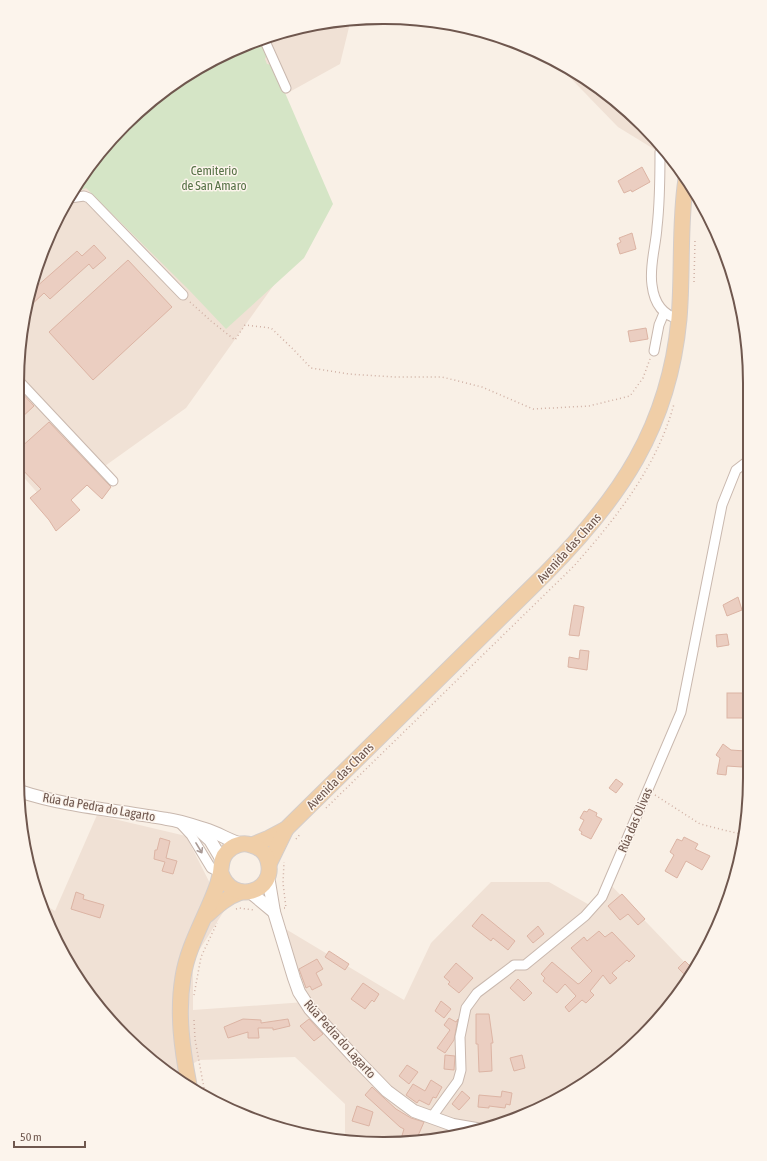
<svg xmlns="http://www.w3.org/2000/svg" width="767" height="1161" viewBox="0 0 767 1161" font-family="'Asap Condensed',sans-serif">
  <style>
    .residential { fill: #f0e1d5 }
    .green { fill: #d5e5c6 }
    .building { fill: #ebcec1; stroke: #dcb4a4 }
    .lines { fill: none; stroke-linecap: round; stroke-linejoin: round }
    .minor-casing { stroke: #c9b8ae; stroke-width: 11 }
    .tertiary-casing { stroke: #c9b8ae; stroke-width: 14 }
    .primary-casing { stroke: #d4cdca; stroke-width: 17 }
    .path { stroke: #d0b1a5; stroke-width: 1.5; stroke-dasharray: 1 3; stroke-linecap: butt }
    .minor { stroke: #fff; stroke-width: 9 }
    .tertiary { stroke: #fff; stroke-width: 12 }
    .primary { stroke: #f0cea7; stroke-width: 15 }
    .oneway { stroke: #a99a95 }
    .labels { text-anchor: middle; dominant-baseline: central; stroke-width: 3; stroke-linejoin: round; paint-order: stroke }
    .park-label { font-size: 13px; fill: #587348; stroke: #fcf4ec }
    .street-label { font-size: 13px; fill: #6f574e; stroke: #fcf4ec }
    .rim { fill: none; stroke: #6f574e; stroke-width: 2 }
  </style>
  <rect width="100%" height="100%" fill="#f9f0e6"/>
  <g class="residential">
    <path d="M 351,19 L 340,64 L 284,95 L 321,219 L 186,408 L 49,506 L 19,472 L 20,335 L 55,222 L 108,142 L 161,93 L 222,55 L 289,29 Z"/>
    <path d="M 552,59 L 567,66 L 625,108 L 675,162 L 618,127 Z"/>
    <path d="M 97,815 L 186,836 L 224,911 L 193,960 L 193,1010 L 305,1002 L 279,925 L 404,1000 L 431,943 L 491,882 L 549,882 L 593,907 L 608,882 L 692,970 L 659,1019 L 567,1095 L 478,1132 L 359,1143 L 345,1140 L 345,1104 L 295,1057 L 199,1060 L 173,1076 L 160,1068 L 79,981 L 40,902 L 55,911 Z"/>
  </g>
  <path class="green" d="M 261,40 L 267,55 L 265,59 L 267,64 L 273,65 L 333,204 L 304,258 L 226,329 L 189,290 L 86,188 L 74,193 L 108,142 L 161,93 L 222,55 Z"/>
  <g class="building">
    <path d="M 642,167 L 650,182 L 632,192 L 631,190 L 624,193 L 618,181 Z"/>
    <path d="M 632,233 L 636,249 L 620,254 L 617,244 L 621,242 L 619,238 Z"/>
    <path d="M 94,245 L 106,258 L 93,269 L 89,264 L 50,299 L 44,293 L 29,307 L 35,288 L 77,251 L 82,256 Z"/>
    <path d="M 128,260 L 172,307 L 93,380 L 49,332 Z"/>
    <path d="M 646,328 L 648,339 L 630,342 L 628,331 Z"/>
    <path d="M 20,391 L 34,406 L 20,419 Z"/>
    <path d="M 49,422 L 111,487 L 102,499 L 87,485 L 71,500 L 80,510 L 56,531 L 49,520 L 30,498 L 41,489 L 19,466 L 19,449 Z"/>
    <path d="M 738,597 L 742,610 L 727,616 L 723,605 Z"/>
    <path d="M 574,605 L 584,607 L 579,636 L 569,635 Z"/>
    <path d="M 727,634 L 729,645 L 717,647 L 716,635 Z"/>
    <path d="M 580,650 L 589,651 L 587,670 L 568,667 L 569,657 L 579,659 Z"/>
    <rect x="727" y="693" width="20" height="25"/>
    <path d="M 723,744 L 731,750 L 745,751 L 742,767 L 727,766 L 726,775 L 717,774 L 720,758 L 716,755 Z"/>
    <path d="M 616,779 L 623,784 L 616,793 L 609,788 Z"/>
    <path d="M 589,809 L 597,813 L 596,816 L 602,819 L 591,839 L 581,834 L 582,832 L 579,830 L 584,820 L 580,818 L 584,811 L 587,812 Z"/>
    <path d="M 684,837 L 698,844 L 695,849 L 710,856 L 702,870 L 686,861 L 677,878 L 665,871 L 674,855 L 670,852 L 677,839 L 682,841 Z"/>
    <path d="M 160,838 L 170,841 L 166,858 L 177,861 L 173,874 L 162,871 L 165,862 L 154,859 L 155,850 L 157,850 Z"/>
    <path d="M 76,892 L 84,895 L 83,899 L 104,905 L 100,918 L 71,909 Z"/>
    <path d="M 622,894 L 645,919 L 638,925 L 628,914 L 620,920 L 608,906 Z"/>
    <path d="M 482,914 L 515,941 L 508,950 L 493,938 L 491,941 L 472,926 Z"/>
    <path d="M 538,926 L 544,934 L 533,943 L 527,936 Z"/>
    <path d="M 599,931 L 605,937 L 612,932 L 635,956 L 629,962 L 627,960 L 612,973 L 617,978 L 610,984 L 603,975 L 590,991 L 594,995 L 586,1003 L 582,1000 L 569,1012 L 565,1007 L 576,996 L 565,984 L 557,993 L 543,981 L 545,978 L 541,974 L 552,962 L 578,984 L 580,983 L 592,971 L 571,948 L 584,937 L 587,941 Z"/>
    <path d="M 329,951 L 349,964 L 345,970 L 325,957 Z"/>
    <path d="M 317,959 L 323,969 L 316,973 L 322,985 L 312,990 L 310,986 L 306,988 L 299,969 Z"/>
    <path d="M 685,961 L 693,969 L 687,977 L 678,968 Z"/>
    <path d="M 456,963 L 473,978 L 459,993 L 448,984 L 450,982 L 444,977 Z"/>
    <path d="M 518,979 L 532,993 L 524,1001 L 510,988 Z"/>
    <path d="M 363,983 L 379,994 L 374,1002 L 372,1000 L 365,1009 L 351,999 Z"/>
    <path d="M 441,1001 L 451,1009 L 444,1018 L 435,1011 Z"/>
    <path d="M 476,1014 L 489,1014 L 493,1043 L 491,1043 L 492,1071 L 479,1072 L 478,1044 L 476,1044 Z"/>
    <path d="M 449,1018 L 456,1022 L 458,1019 L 454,1040 L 445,1053 L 437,1048 L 450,1030 L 444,1025 Z"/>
    <path d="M 243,1019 L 261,1020 L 261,1023 L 288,1019 L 290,1026 L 273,1030 L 273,1028 L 258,1028 L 259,1038 L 248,1038 L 248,1032 L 228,1038 L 224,1027 Z"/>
    <path d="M 309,1019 L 323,1034 L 314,1041 L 300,1026 Z"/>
    <path d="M 445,1055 L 455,1056 L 454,1070 L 444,1069 Z"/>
    <path d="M 522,1055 L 525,1068 L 514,1071 L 510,1058 Z"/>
    <path d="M 407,1065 L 418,1072 L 409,1084 L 399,1076 Z"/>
    <path d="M 431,1080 L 442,1087 L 436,1098 L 433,1097 L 429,1105 L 419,1100 L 417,1103 L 406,1095 L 413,1084 L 425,1091 Z"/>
    <path d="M 372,1087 L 396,1109 L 411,1118 L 424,1122 L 417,1138 L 401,1139 L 404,1129 L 400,1127 L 365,1095 Z"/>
    <path d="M 462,1091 L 470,1098 L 459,1110 L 452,1104 Z"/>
    <path d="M 502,1091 L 512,1093 L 510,1105 L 506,1104 L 505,1108 L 489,1106 L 489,1108 L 478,1107 L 479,1095 L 501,1097 Z"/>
    <path d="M 357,1106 L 373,1112 L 369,1126 L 352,1121 Z"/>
  </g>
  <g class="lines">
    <defs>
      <g id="minor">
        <path d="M 264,39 L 286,88"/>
        <path d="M 662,147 L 660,152 C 660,177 660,202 657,227 C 656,246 649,266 652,285 C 654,302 662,315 679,319"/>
        <path d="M 70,198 L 84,196 L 89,198 L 183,295"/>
        <path d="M 654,351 L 659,325 L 664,313"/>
        <path d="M 20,382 L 113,481"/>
        <path d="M 178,821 L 191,835 L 211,868 L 221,873"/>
        <path d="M 431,1118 L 458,1081 L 461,1070 L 460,1037 L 466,1008 L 477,993 L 514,965 L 525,965 L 585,916 L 602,897 L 681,712 L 722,505 L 736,470 L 749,460"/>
      </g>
      <g id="tertiary">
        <path d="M 19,791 C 67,807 118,810 167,819 C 181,821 195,826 208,830 C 220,834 230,841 242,844"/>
        <path d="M 199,830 L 210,840 L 222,860"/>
        <path d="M 268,876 L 274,912 L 294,978 L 299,992 L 310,1009 L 355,1058 L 387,1091 L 414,1111 L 453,1125 L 482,1130"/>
        <path d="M 250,892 L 274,912"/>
      </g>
      <g id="primary">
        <path d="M 252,845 L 269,838 L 286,829 L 546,573 C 620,498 669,427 679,319 C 683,272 679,225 686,179"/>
        <path d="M 269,864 L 286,829"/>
        <path d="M 207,915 C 218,905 227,897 241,892"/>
        <path d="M 189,1085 C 182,1049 177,1013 183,977 C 188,945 206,917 217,886 C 218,883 219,879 220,875 C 222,867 220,859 227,852 C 233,845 243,842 251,845 C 259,847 266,853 268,861 C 277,892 232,906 221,873"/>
      </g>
    </defs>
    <use href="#minor" class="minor-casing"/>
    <use href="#tertiary" class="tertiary-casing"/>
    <use href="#primary" class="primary-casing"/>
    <g class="path">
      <path d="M 694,282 L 695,240"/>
      <path d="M 190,302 L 211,321 L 235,340 L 245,325 L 271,328 L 293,349 L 311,368 L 349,374 L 395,377 L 442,377 L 482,387 L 533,409 L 589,406 L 630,396 L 643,378 L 650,359"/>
      <path d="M 655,795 L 700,824 L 744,835"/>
      <path d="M 326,808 L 574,566 C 616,518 657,467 674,404"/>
      <path d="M 296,839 L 301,833"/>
      <path d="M 284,908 L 286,908 L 283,883 L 284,862"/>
      <path d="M 236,909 L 239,908 L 254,910"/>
      <path d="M 194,995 L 201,957 L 217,923"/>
      <path d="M 194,1020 L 195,1039 L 205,1094"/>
    </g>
    <use href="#minor" class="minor"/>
    <use href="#tertiary" class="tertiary"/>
    <use href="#primary" class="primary"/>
  </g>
  <defs><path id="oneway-shaft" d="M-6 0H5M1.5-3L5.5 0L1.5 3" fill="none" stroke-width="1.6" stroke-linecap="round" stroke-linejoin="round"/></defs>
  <use class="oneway" href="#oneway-shaft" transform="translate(199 848) rotate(59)"/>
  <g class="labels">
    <g class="park-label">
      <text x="214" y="170">Cemiterio<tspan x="214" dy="15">de San Amaro</tspan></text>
    </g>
    <g class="street-label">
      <text transform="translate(569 548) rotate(-48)">Avenida das Chans</text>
      <text transform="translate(340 776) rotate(-45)">Avenida das Chans</text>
      <text transform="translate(99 807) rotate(10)">Rúa da Pedra do Lagarto</text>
      <text transform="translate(635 820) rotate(-67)">Rúa das Olivas</text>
      <text transform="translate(340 1039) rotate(48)">Rúa Pedra do Lagarto</text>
    </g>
  </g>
  <path d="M0 0H767V1161H0ZM383 24H384A359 359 0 0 1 743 383V778A359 359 0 0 1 384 1137H383A359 359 0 0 1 24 778V383A359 359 0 0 1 383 24Z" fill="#fcf4ec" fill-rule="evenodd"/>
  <path class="rim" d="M383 24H384A359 359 0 0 1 743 383V778A359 359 0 0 1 384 1137H383A359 359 0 0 1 24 778V383A359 359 0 0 1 383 24Z"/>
  <path d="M14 1141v6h71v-6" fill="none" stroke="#6f574e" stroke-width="2"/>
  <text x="20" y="1141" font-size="12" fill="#6f574e" stroke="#fcf4ec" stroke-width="3" paint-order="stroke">50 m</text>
</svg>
